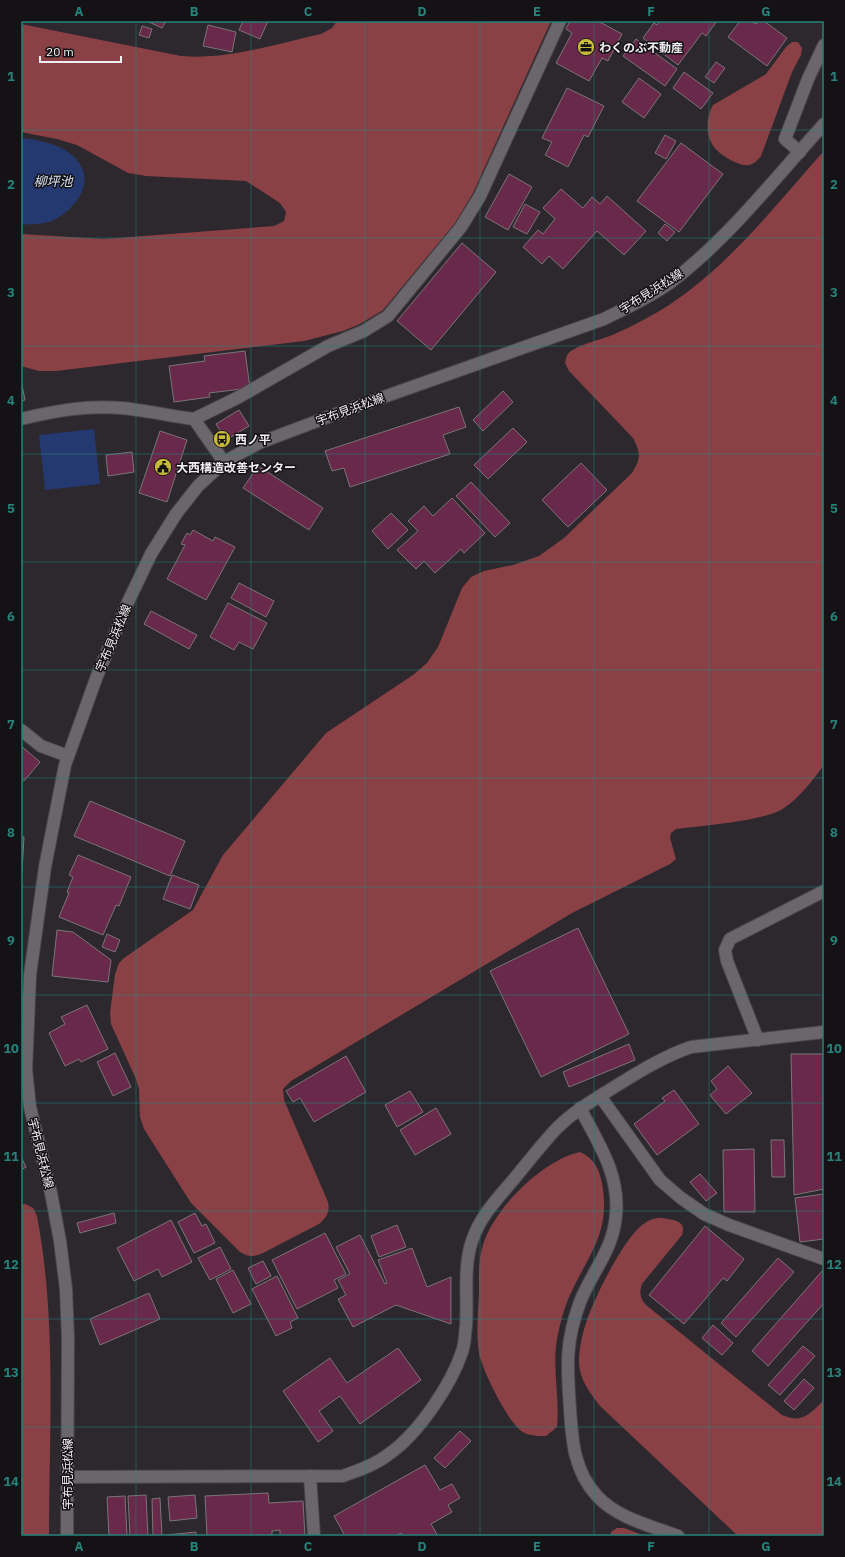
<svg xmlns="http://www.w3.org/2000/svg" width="845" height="1557" viewBox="0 0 845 1557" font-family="'IBM Plex Sans','Noto Sans JP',sans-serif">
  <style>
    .forest { fill: #8a4145 }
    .water { fill: #253971 }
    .building { fill: #69294a; stroke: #7b7477 }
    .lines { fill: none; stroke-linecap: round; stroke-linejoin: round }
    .street-casing { stroke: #4a464a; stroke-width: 14 }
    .secondary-casing { stroke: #4a464a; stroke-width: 14 }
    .street { stroke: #6b666b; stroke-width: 12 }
    .secondary { stroke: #6b666b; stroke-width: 12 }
    .grid { fill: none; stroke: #26827b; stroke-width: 1; stroke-opacity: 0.55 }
    .labels { text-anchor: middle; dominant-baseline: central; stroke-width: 3; stroke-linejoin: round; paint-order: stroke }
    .poi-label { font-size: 12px; font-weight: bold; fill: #f1eef1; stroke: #141214; text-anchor: start }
    .street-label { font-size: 12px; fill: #f1eef1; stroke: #141214 }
    .water-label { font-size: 13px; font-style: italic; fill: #dae2f4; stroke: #141214 }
    .neatline { fill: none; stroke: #26827b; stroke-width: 1.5 }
    .grid-label { font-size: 13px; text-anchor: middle; font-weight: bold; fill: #26827b }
  </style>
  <rect width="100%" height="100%" fill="#2c282d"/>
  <g class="forest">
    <path d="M 337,21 L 551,21 L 473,193 L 455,223 L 383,310 L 360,324 L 343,331 L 304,341 L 56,371 L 39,371 L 21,366 L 21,234 L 104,239 L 274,226 L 284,221 L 286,212 L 280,203 L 246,181 L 146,176 L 128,173 L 77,145 L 57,139 L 21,132 L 21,24 L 181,56 C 228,60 275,44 321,34 L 332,28 Z"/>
    <path d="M 792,42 L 798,42 L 802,48 L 801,55 L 792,72 L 761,156 C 758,160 754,164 749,165 C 739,167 716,153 712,144 C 705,133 707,115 713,105 L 766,74 L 786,47 Z"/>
    <path d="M 824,151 L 824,765 C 812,781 800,797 784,808 C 766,821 700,826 676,829 L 671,833 L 670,838 L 676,859 L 670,864 L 572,913 L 291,1081 L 283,1089 L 284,1100 L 328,1202 C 330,1212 327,1217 319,1224 L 261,1254 C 252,1257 248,1257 240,1252 L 191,1203 L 144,1129 L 140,1117 L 139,1089 L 136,1079 L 111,1024 L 110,1013 L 115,974 L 119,963 L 124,958 L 193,910 L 223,855 L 326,733 L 413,675 L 427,663 L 438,647 L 462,588 L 471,577 L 484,571 L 513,565 L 539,556 L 564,538 L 632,473 C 641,458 641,454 633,438 L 569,371 L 565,363 C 566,360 566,356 568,354 C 574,346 599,340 610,336 C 622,331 634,325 645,319 C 718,281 770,211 824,151 Z"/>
    <path d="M 580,1152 C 594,1158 599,1169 602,1183 C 611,1233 589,1253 570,1295 C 564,1308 560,1324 557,1339 C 552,1368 560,1398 557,1427 L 546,1436 C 536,1436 525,1436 518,1428 C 506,1417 482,1370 479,1353 C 476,1333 478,1313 479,1293 C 479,1277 478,1260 483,1245 C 494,1208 543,1160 580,1152 Z"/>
    <path d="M 25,1204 L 33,1208 L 37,1216 C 57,1321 49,1430 49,1536 L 21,1536 L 21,1205 Z"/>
    <path d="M 662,1218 C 673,1220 687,1220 682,1235 L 642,1284 C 639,1293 640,1298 646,1305 L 782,1415 C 802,1424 810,1414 824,1400 L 824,1536 L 738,1536 L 600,1406 C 590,1393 579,1379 579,1362 C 579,1349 582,1335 586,1323 C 593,1300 625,1235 645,1223 C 650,1219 656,1218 662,1218 Z"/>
    <path d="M 617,1528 L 624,1528 L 645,1536 L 610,1536 L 611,1532 Z"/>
  </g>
  <g class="water">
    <path d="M 21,138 C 39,140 62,144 75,158 C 98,182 75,210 52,221 C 44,224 29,225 21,224 Z"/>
    <path d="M 94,429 L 100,484 L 45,490 L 39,435 Z"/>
  </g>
  <g class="building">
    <path d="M 147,21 L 166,21 L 162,28 Z"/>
    <path d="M 243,21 L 268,21 L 260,39 L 239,30 Z"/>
    <path d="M 570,21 L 598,21 L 622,34 L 608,61 L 602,58 L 589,81 L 556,63 L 572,33 L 566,29 Z"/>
    <path d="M 660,21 L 717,21 L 706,36 L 702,33 L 678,65 L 643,38 L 654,23 L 657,25 Z"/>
    <path d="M 740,21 L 751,21 L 756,24 L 758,21 L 764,21 L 787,38 L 767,66 L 728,37 Z"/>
    <path d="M 208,25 L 236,32 L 232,52 L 203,46 Z"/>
    <path d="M 142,26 L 152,29 L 149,38 L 139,35 Z"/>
    <path d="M 636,39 L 677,69 L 665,86 L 623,56 Z"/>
    <path d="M 716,62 L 725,68 L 714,83 L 705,77 Z"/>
    <path d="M 684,72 L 713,93 L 701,109 L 673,88 Z"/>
    <path d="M 639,78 L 661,94 L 644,118 L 622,102 Z"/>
    <path d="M 567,88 L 604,106 L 588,137 L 584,135 L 568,167 L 545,155 L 552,142 L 542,138 Z"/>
    <path d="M 665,135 L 676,141 L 666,159 L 655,153 Z"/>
    <path d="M 681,143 L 723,174 L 679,232 L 637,201 Z"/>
    <path d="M 509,174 L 532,187 L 508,230 L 485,217 Z"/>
    <path d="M 561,189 L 583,208 L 592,197 L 600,204 L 607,196 L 646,231 L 624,255 L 597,231 L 563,269 L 549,256 L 542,264 L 523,247 L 538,230 L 543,234 L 555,219 L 543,208 Z"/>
    <path d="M 525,204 L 540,212 L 527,234 L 513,227 Z"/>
    <path d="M 665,224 L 675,232 L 667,241 L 658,233 Z"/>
    <path d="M 462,243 L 496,272 L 431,350 L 397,321 Z"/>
    <path d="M 245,351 L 250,388 L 209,393 L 210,397 L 174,402 L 169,366 L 205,361 L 204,356 Z"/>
    <path d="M 21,380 L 25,400 L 21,401 Z"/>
    <path d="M 503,391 L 513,402 L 483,431 L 473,420 Z"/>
    <path d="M 459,407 L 466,427 L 443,435 L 450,454 L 350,487 L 344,468 L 332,471 L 325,451 Z"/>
    <path d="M 239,410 L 249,426 L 226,440 L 216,424 Z"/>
    <path d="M 513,428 L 527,442 L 488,479 L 474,465 Z"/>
    <path d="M 160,431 L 187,440 L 167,502 L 139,493 Z"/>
    <path d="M 132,452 L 134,472 L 108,476 L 106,455 Z"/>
    <path d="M 581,463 L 607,490 L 568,527 L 542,500 Z"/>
    <path d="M 258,466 L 323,508 L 309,530 L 243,488 Z"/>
    <path d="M 471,482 L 510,523 L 495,537 L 456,496 Z"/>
    <path d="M 452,498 L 485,533 L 464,553 L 461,549 L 435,573 L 424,561 L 416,569 L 397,550 L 418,531 L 408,521 L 424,506 L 433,516 Z"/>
    <path d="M 391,513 L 408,530 L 388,549 L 372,531 Z"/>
    <path d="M 193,530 L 213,541 L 215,537 L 235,547 L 206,600 L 167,579 L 185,545 L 181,544 L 187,533 L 190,535 Z"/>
    <path d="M 239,583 L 274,601 L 266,617 L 231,598 Z"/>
    <path d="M 228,603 L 267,623 L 253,649 L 239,642 L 234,650 L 210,637 Z"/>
    <path d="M 151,611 L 197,635 L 189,649 L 144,624 Z"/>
    <path d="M 21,746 L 40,762 L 24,781 L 21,779 Z"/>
    <path d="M 90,801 L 185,841 L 170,876 L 74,836 Z"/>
    <path d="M 21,837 L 24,837 L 21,889 Z"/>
    <path d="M 78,855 L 131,877 L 119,906 L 116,905 L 103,935 L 59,917 L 69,893 L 67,892 L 73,877 L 69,875 Z"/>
    <path d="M 172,875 L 199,885 L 190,909 L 163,899 Z"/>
    <path d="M 578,928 L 629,1034 L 541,1077 L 490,971 Z"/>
    <path d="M 57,930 L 73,932 L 111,960 L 108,982 L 52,976 Z"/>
    <path d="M 107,934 L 120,940 L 115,952 L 102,947 Z"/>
    <path d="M 87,1005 L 108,1049 L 81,1062 L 79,1059 L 65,1066 L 49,1033 L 65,1024 L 61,1017 Z"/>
    <path d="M 629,1044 L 635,1060 L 569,1087 L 563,1072 Z"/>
    <path d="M 115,1053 L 131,1087 L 113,1096 L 97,1062 Z"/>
    <path d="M 791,1054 L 824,1054 L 824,1189 L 794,1195 Z"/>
    <path d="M 346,1056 L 366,1092 L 314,1122 L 300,1098 L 293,1102 L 286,1091 Z"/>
    <path d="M 728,1066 L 752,1093 L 726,1114 L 710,1095 L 717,1089 L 711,1081 Z"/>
    <path d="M 674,1090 L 699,1124 L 657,1155 L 634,1124 L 665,1101 L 662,1098 Z"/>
    <path d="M 410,1091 L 423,1112 L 397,1127 L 385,1105 Z"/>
    <path d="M 436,1108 L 451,1134 L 415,1155 L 400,1130 Z"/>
    <path d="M 771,1140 L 784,1140 L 785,1177 L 772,1177 Z"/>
    <path d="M 754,1149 L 755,1212 L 724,1212 L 723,1150 Z"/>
    <path d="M 21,1157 L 26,1167 L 21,1170 Z"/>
    <path d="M 700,1174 L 717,1193 L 706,1201 L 690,1182 Z"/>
    <path d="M 824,1194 L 824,1239 L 800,1242 L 795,1198 Z"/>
    <path d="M 114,1213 L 116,1223 L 80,1233 L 77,1223 Z"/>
    <path d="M 195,1213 L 202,1226 L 206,1224 L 215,1243 L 194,1253 L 178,1222 Z"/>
    <path d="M 171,1220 L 192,1262 L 162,1277 L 158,1269 L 134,1281 L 117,1248 Z"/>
    <path d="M 397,1225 L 406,1247 L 379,1257 L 371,1236 Z"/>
    <path d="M 705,1226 L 744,1259 L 727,1281 L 723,1278 L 684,1324 L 649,1295 Z"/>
    <path d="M 325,1233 L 346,1274 L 334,1280 L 338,1288 L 297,1309 L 272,1260 Z"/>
    <path d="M 360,1235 L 385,1284 L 387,1283 L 378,1260 L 412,1248 L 427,1287 L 451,1277 L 451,1324 L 396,1305 L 353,1327 L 338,1299 L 346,1295 L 338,1280 L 350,1274 L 336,1247 Z"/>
    <path d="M 220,1247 L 231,1269 L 210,1280 L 198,1258 Z"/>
    <path d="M 778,1258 L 794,1272 L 736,1337 L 721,1323 Z"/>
    <path d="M 263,1261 L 271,1276 L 256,1284 L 248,1268 Z"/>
    <path d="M 233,1270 L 251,1304 L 233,1313 L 216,1279 Z"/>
    <path d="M 823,1270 L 824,1303 L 768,1366 L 752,1351 Z"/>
    <path d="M 277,1276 L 298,1318 L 290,1322 L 292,1328 L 276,1336 L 252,1289 Z"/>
    <path d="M 149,1293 L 160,1319 L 100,1345 L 90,1319 Z"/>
    <path d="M 713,1325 L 733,1343 L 722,1355 L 702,1338 Z"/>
    <path d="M 803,1346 L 815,1356 L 780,1395 L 768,1385 Z"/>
    <path d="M 398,1348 L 421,1380 L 360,1424 L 340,1396 L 319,1411 L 333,1431 L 318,1442 L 283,1391 L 330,1358 L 347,1383 Z"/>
    <path d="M 804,1379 L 814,1388 L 794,1410 L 784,1401 Z"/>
    <path d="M 460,1431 L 471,1441 L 445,1468 L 434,1458 Z"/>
    <path d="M 425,1465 L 440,1490 L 452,1484 L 460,1498 L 448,1505 L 452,1512 L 431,1524 L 438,1536 L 403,1536 L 401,1533 L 395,1536 L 345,1536 L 334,1516 Z"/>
    <path d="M 268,1493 L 269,1503 L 303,1501 L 305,1536 L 280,1536 L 280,1530 L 272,1531 L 272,1535 L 207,1536 L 205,1496 Z"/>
    <path d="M 146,1495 L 148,1536 L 130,1536 L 128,1496 Z"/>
    <path d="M 195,1495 L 197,1518 L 170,1521 L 168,1497 Z"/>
    <path d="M 125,1496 L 127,1536 L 109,1536 L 107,1497 Z"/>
    <path d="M 160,1498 L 162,1536 L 153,1536 L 152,1499 Z"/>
    <path d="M 196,1532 L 196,1536 L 166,1536 L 166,1535 Z"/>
  </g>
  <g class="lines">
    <defs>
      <g id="street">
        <path d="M 800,152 L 785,139 L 808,79 L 824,45"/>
        <path d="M 21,419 C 54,411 87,405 121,408 C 145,410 170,416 194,419 L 224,462"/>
        <path d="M 194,419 L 239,397 L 328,346 L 364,331 L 388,316 L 461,227 L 480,196 L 560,21"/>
        <path d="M 21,730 L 41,746 L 68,756"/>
        <path d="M 758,1040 L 727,961 L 725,950 L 730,939 L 824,891"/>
        <path d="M 600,1096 L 660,1180 L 681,1198 L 704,1214 L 729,1225 L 824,1259"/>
        <path d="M 580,1108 C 598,1143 620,1174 616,1215 C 613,1251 592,1271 580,1302 C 565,1342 567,1367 570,1409 C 572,1441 574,1471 597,1496 C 617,1518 651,1526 678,1536"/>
        <path d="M 310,1476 L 314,1536"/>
        <path d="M 68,1477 L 343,1476 C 359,1470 375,1465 389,1454 C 418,1434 451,1385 462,1352 C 465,1344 465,1333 466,1325 C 468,1298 463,1267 472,1241 C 480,1216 498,1198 514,1179 C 528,1162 542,1144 557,1128 C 573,1112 592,1101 611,1089 C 637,1073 662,1057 691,1047 L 824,1032"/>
      </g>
      <path id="secondary" d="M 67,1536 L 68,1338 L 66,1289 L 60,1241 L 51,1193 L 30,1107 L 26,1070 L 30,975 L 45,867 L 65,765 L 97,676 L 128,602 L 151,554 L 176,514 L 198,486 L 224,462 L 259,443 L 344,411 L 604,319 C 626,308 650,297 671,282 C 729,238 775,178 824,124"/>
    </defs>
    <use href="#street" class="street-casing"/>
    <use href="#secondary" class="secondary-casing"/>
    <use href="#street" class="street"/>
    <use href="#secondary" class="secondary"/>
  </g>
  <path class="grid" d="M 136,21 L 136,1536M 251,21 L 251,1536M 365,21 L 365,1536M 480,21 L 480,1536M 594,21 L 594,1536M 709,21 L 709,1536M 21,130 L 824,130M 21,238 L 824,238M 21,346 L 824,346M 21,454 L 824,454M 21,562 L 824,562M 21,670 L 824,670M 21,778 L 824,778M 21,887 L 824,887M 21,995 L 824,995M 21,1103 L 824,1103M 21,1211 L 824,1211M 21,1319 L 824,1319M 21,1427 L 824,1427"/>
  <defs>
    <symbol id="office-disc" viewBox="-11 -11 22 22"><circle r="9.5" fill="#c9bb3a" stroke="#141214"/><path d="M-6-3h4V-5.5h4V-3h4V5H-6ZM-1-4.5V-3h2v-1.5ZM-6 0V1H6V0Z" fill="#111"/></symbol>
    <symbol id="bus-disc" viewBox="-11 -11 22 22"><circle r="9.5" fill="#c9bb3a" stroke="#141214"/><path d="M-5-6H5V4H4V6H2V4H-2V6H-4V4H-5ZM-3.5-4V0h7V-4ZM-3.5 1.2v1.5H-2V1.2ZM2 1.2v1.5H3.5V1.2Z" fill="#111"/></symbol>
    <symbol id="civic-disc" viewBox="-11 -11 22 22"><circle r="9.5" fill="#c9bb3a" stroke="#141214"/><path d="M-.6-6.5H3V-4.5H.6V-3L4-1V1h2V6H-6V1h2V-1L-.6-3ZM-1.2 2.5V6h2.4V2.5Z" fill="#111"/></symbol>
  </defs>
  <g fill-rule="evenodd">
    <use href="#office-disc" x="576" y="37" width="20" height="20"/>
    <use href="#bus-disc" x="212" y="429" width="20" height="20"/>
    <use href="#civic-disc" x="153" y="457" width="20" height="20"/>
  </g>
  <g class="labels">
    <g class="poi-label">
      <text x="599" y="47">わくのぶ不動産</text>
      <text x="235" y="439">西ノ平</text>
      <text x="176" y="467">大西構造改善センター</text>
    </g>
    <g class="street-label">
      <text transform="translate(651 291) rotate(-32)">宇布見浜松線</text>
      <text transform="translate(350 409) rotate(-20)">宇布見浜松線</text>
      <text transform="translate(113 638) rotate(-67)">宇布見浜松線</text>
      <text transform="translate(41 1153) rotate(76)">宇布見浜松線</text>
      <text transform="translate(67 1474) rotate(-90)">宇布見浜松線</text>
    </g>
    <g class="water-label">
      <text x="53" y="181">柳坪池</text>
    </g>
  </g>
  <rect width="845" height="1557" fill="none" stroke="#141214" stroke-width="44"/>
  <path d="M40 56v6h81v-6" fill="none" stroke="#f1eef1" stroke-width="2"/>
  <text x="46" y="56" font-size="12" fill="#f1eef1" stroke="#141214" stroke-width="3" paint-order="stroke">20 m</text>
  <rect x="22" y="22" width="801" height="1513" class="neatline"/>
  <g class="grid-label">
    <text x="79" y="16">A</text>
    <text x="194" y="16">B</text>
    <text x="308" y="16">C</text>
    <text x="422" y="16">D</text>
    <text x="537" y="16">E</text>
    <text x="651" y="16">F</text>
    <text x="766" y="16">G</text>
    <text x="11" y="81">1</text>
    <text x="834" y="81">1</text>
    <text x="11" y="189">2</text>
    <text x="834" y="189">2</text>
    <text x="11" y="297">3</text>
    <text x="834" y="297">3</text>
    <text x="11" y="405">4</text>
    <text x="834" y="405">4</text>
    <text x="11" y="513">5</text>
    <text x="834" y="513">5</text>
    <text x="11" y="621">6</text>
    <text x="834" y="621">6</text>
    <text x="11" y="729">7</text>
    <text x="834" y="729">7</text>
    <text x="11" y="837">8</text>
    <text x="834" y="837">8</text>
    <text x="11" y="945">9</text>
    <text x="834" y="945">9</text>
    <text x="11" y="1053">10</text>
    <text x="834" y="1053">10</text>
    <text x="11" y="1161">11</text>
    <text x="834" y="1161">11</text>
    <text x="11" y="1269">12</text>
    <text x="834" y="1269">12</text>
    <text x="11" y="1377">13</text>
    <text x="834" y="1377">13</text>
    <text x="11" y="1486">14</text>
    <text x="834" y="1486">14</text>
    <text x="79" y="1551">A</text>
    <text x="194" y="1551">B</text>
    <text x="308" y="1551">C</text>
    <text x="422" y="1551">D</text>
    <text x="537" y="1551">E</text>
    <text x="651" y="1551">F</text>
    <text x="766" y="1551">G</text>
  </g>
</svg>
